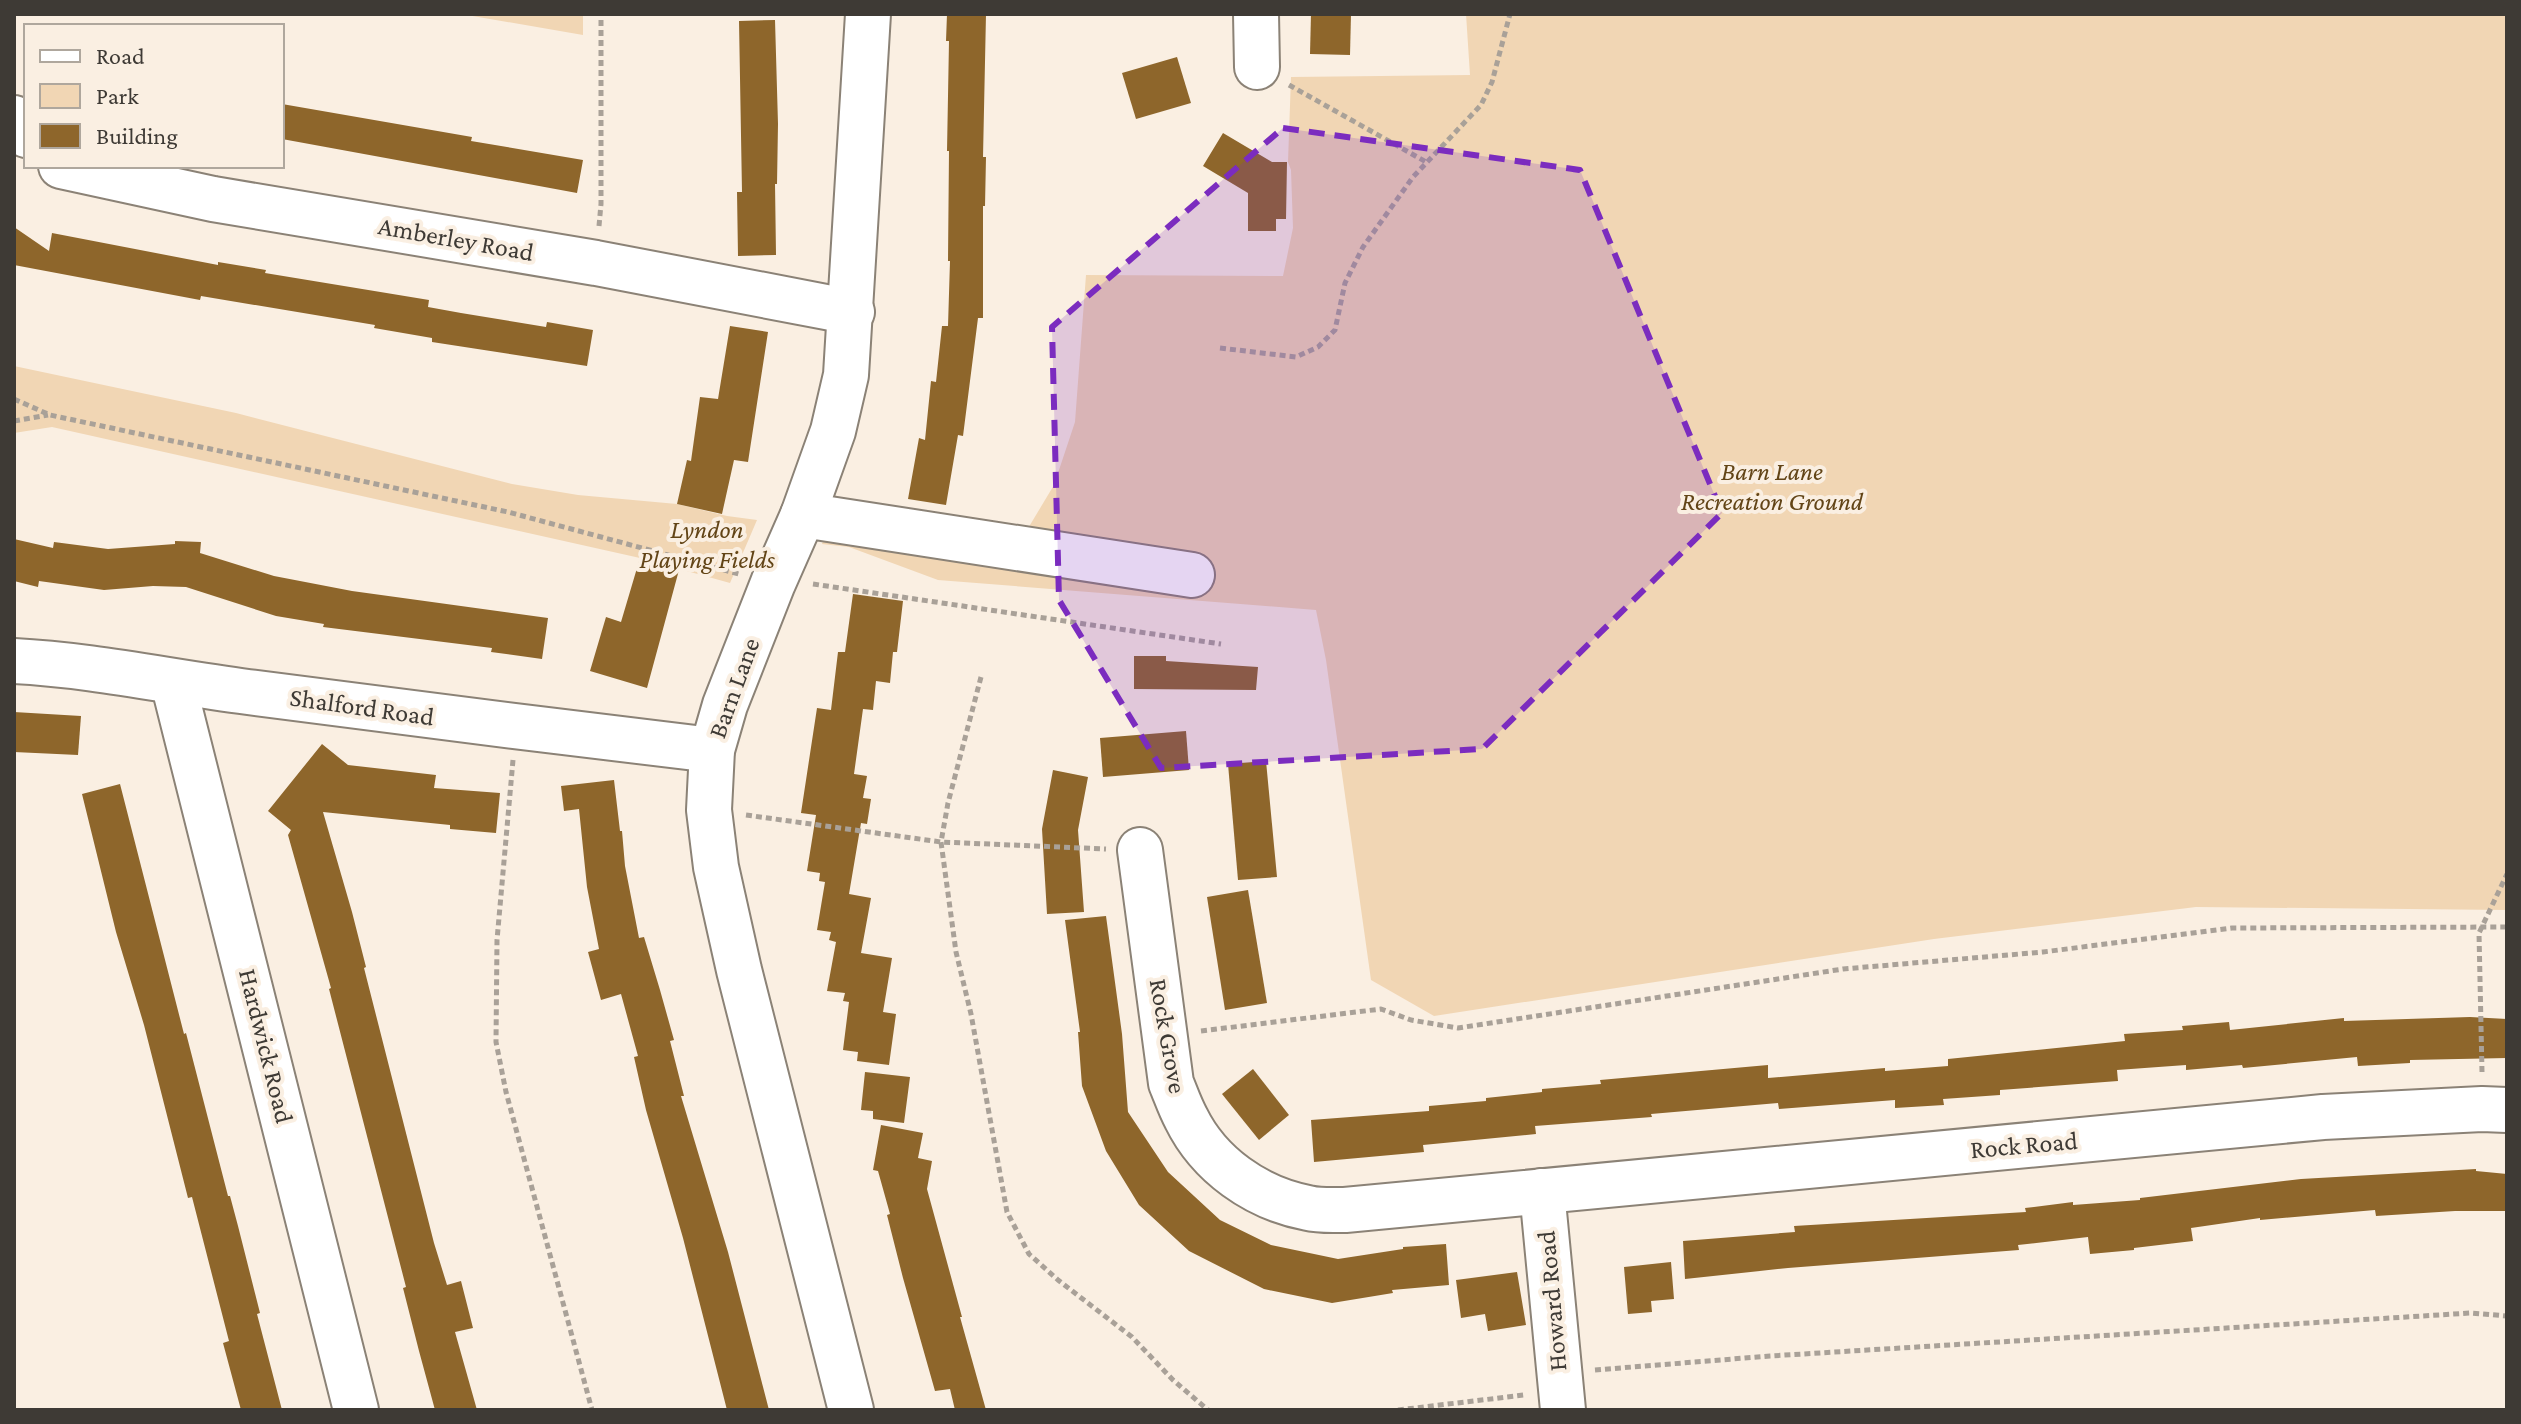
<svg xmlns="http://www.w3.org/2000/svg" width="2521" height="1424" viewBox="0 0 2521 1424" font-family="'Crimson Pro',serif">
  <style>
    .green { fill: #f1d6b4 }
    .building { fill: #8e662b }
    .lines { fill: none; stroke-linecap: round; stroke-linejoin: round }
    .minor-casing { stroke: #8b8276; stroke-width: 48 }
    .path { stroke: #a9a198; stroke-width: 5; stroke-dasharray: 6 4; stroke-linecap: butt }
    .minor { stroke: #fff; stroke-width: 44 }
    .marked { fill: #7b2cbf; fill-opacity: 0.2; stroke: #7b2cbf; stroke-width: 6; stroke-dasharray: 16 10; stroke-linejoin: round }
    .labels { text-anchor: middle; dominant-baseline: central; stroke-width: 8; stroke-linejoin: round; paint-order: stroke }
    .street-label { font-size: 26px; fill: #3e3a35; stroke: #faefe2 }
    .park-label { font-size: 26px; font-style: italic; fill: #624416; stroke: #faefe2 }
  </style>
  <rect width="100%" height="100%" fill="#faefe2"/>
  <g class="green">
    <path d="M 461,14 L 583,14 L 583,35 Z"/>
    <path d="M 1466,14 L 2507,14 L 2507,910 L 2196,907 L 1934,939 L 1434,1016 L 1371,980 L 1326,660 L 1316,610 L 938,580 L 849,547 L 822,544 L 834,509 L 1024,535 L 1054,485 L 1075,422 L 1086,275 L 1283,276 L 1293,228 L 1291,170 L 1288,162 L 1291,77 L 1470,75 Z"/>
    <path d="M 14,366 L 236,413 L 512,484 L 578,495 L 677,504 L 727,516 L 757,520 L 730,583 L 640,558 L 52,427 L 14,433 Z"/>
  </g>
  <g class="building">
    <path d="M 947,14 L 986,14 L 983,157 L 986,157 L 985,206 L 983,206 L 983,318 L 978,318 L 963,436 L 958,435 L 946,505 L 908,499 L 919,438 L 925,440 L 931,381 L 936,382 L 942,326 L 948,326 L 950,261 L 948,261 L 949,151 L 947,151 L 949,41 L 946,41 Z"/>
    <path d="M 1311,14 L 1351,14 L 1350,55 L 1310,54 Z"/>
    <path d="M 775,20 L 778,124 L 777,184 L 775,184 L 776,255 L 738,256 L 737,192 L 742,192 L 739,21 Z"/>
    <path d="M 1177,57 L 1191,103 L 1136,119 L 1122,73 Z"/>
    <path d="M 282,104 L 472,137 L 471,141 L 583,160 L 577,193 L 282,139 Z"/>
    <path d="M 1223,133 L 1272,162 L 1287,162 L 1286,219 L 1276,219 L 1276,231 L 1248,231 L 1248,193 L 1203,166 Z"/>
    <path d="M 14,227 L 49,251 L 52,233 L 218,265 L 218,262 L 266,270 L 265,273 L 429,300 L 428,307 L 461,313 L 546,327 L 547,322 L 593,330 L 587,366 L 432,342 L 432,338 L 374,328 L 375,325 L 201,296 L 200,300 L 14,265 Z"/>
    <path d="M 730,326 L 768,332 L 748,462 L 734,460 L 722,514 L 677,504 L 687,460 L 691,461 L 700,397 L 718,399 Z"/>
    <path d="M 14,539 L 53,548 L 54,542 L 108,549 L 175,544 L 175,541 L 201,542 L 200,553 L 274,576 L 352,591 L 548,618 L 542,659 L 491,652 L 492,648 L 323,627 L 324,624 L 276,616 L 186,587 L 153,586 L 104,590 L 39,581 L 38,587 L 14,581 Z"/>
    <path d="M 640,558 L 679,570 L 647,688 L 590,671 L 606,617 L 621,622 Z"/>
    <path d="M 853,594 L 903,601 L 897,652 L 893,652 L 890,683 L 876,681 L 873,710 L 863,709 L 854,774 L 867,776 L 863,798 L 871,799 L 867,824 L 861,823 L 849,894 L 871,898 L 861,953 L 892,958 L 883,1012 L 896,1014 L 889,1065 L 857,1061 L 858,1052 L 843,1050 L 849,1002 L 843,1001 L 845,993 L 827,991 L 836,942 L 829,940 L 831,932 L 817,930 L 825,882 L 819,881 L 820,873 L 807,871 L 816,815 L 801,813 L 817,708 L 831,710 L 838,652 L 845,652 Z"/>
    <path d="M 1134,656 L 1166,656 L 1166,661 L 1258,667 L 1256,690 L 1134,689 Z"/>
    <path d="M 14,712 L 81,716 L 78,755 L 14,752 Z"/>
    <path d="M 1186,731 L 1189,770 L 1103,777 L 1100,738 Z"/>
    <path d="M 322,744 L 348,765 L 436,775 L 434,788 L 500,793 L 496,833 L 450,829 L 450,825 L 323,812 L 352,912 L 366,967 L 364,968 L 434,1243 L 447,1285 L 461,1281 L 473,1328 L 455,1332 L 477,1410 L 435,1410 L 419,1351 L 403,1288 L 406,1287 L 329,989 L 331,988 L 288,835 L 291,830 L 268,811 Z"/>
    <path d="M 1266,761 L 1277,877 L 1238,880 L 1228,764 Z"/>
    <path d="M 1053,770 L 1088,777 L 1078,830 L 1084,912 L 1047,914 L 1042,829 Z"/>
    <path d="M 614,780 L 620,831 L 622,831 L 625,866 L 639,938 L 644,937 L 660,990 L 674,1040 L 670,1041 L 684,1096 L 681,1096 L 728,1252 L 769,1410 L 727,1410 L 683,1238 L 646,1110 L 634,1057 L 638,1056 L 621,994 L 601,1000 L 588,952 L 599,949 L 587,887 L 579,809 L 564,811 L 561,786 Z"/>
    <path d="M 120,784 L 184,1034 L 186,1033 L 228,1196 L 230,1196 L 238,1226 L 260,1313 L 257,1314 L 282,1410 L 241,1410 L 223,1343 L 229,1341 L 192,1197 L 188,1198 L 144,1025 L 116,932 L 82,794 Z"/>
    <path d="M 1248,890 L 1267,1003 L 1225,1010 L 1207,897 Z"/>
    <path d="M 1106,916 L 1122,1034 L 1128,1112 L 1168,1172 L 1220,1220 L 1271,1245 L 1338,1259 L 1403,1249 L 1403,1247 L 1446,1244 L 1449,1285 L 1392,1290 L 1393,1293 L 1332,1303 L 1264,1289 L 1189,1251 L 1139,1205 L 1106,1151 L 1082,1086 L 1078,1032 L 1080,1032 L 1065,920 Z"/>
    <path d="M 2470,1017 L 2507,1019 L 2507,1058 L 2410,1060 L 2410,1063 L 2358,1066 L 2357,1057 L 2243,1068 L 2242,1065 L 2186,1070 L 2186,1065 L 2117,1070 L 2118,1081 L 2000,1090 L 2000,1095 L 1943,1099 L 1944,1105 L 1895,1108 L 1895,1100 L 1779,1109 L 1778,1103 L 1651,1114 L 1652,1117 L 1535,1126 L 1536,1134 L 1423,1145 L 1424,1152 L 1314,1162 L 1311,1120 L 1429,1111 L 1429,1106 L 1486,1101 L 1486,1098 L 1542,1092 L 1542,1089 L 1601,1084 L 1600,1080 L 1768,1065 L 1768,1078 L 1885,1068 L 1885,1071 L 1948,1066 L 1948,1059 L 2125,1041 L 2124,1034 L 2183,1030 L 2182,1026 L 2229,1022 L 2230,1030 L 2344,1018 L 2344,1021 Z"/>
    <path d="M 1253,1069 L 1289,1115 L 1259,1140 L 1222,1094 Z"/>
    <path d="M 865,1072 L 910,1077 L 904,1123 L 873,1119 L 873,1111 L 861,1110 Z"/>
    <path d="M 881,1125 L 923,1133 L 918,1158 L 932,1161 L 927,1189 L 962,1317 L 960,1317 L 986,1410 L 955,1410 L 950,1389 L 935,1391 L 903,1278 L 887,1215 L 890,1214 L 878,1171 L 873,1170 Z"/>
    <path d="M 2476,1169 L 2476,1171 L 2507,1174 L 2507,1211 L 2455,1211 L 2376,1216 L 2375,1210 L 2260,1220 L 2260,1218 L 2191,1228 L 2193,1241 L 2134,1248 L 2134,1250 L 2090,1254 L 2088,1237 L 2018,1245 L 2019,1250 L 1788,1268 L 1685,1279 L 1683,1241 L 1795,1232 L 1794,1226 L 2026,1212 L 2025,1208 L 2073,1202 L 2073,1205 L 2140,1200 L 2140,1198 L 2301,1179 Z"/>
    <path d="M 1671,1262 L 1674,1299 L 1651,1301 L 1652,1312 L 1628,1314 L 1624,1267 Z"/>
    <path d="M 1517,1272 L 1526,1325 L 1488,1331 L 1485,1314 L 1461,1318 L 1456,1280 Z"/>
  </g>
  <g class="lines">
    <defs>
      <g id="minor">
        <path d="M 1256,14 L 1257,67"/>
        <path d="M 14,118 L 26,135"/>
        <path d="M 61,166 L 213,199 L 596,263 L 852,312"/>
        <path d="M 803,515 L 1192,575"/>
        <path d="M 14,661 C 93,665 170,682 248,692 C 403,712 557,732 712,750"/>
        <path d="M 173,682 L 356,1410"/>
        <path d="M 1140,850 L 1171,1083 C 1176,1095 1180,1107 1186,1118 C 1209,1165 1256,1198 1308,1208 C 1320,1211 1333,1210 1345,1210 L 2323,1117 L 2482,1109 L 2507,1110"/>
        <path d="M 1542,1191 L 1563,1410"/>
        <path d="M 851,1410 L 739,970 L 716,867 L 709,810 L 712,750 L 725,705 L 773,583 L 803,515 L 833,431 L 846,375 L 868,14"/>
      </g>
    </defs>
    <use href="#minor" class="minor-casing"/>
    <g class="path">
      <path d="M 1289,85 L 1428,163"/>
      <path d="M 599,226 L 601,204 L 601,14"/>
      <path d="M 1220,348 L 1296,357 L 1318,347 L 1335,330 L 1345,283 L 1363,247 L 1413,177 L 1481,105 L 1492,82 L 1510,14"/>
      <path d="M 14,399 L 50,415 L 508,512 L 739,574"/>
      <path d="M 14,421 L 48,415"/>
      <path d="M 813,584 L 1221,644"/>
      <path d="M 981,677 L 948,803 L 941,842 L 956,952 L 971,1014 L 1007,1212 L 1029,1254 L 1058,1280 L 1132,1337 L 1173,1380 L 1208,1410"/>
      <path d="M 513,760 L 497,940 L 496,1042 L 506,1092 L 592,1410"/>
      <path d="M 746,815 L 941,842 L 1106,849"/>
      <path d="M 1201,1031 L 1381,1009 L 1411,1020 L 1458,1028 L 1843,969 L 2043,952 L 2232,928 L 2507,927"/>
      <path d="M 2482,1072 L 2479,933 L 2507,874"/>
      <path d="M 1595,1370 L 1770,1356 L 2471,1313 L 2507,1316"/>
      <path d="M 1398,1410 L 1524,1395"/>
    </g>
    <use href="#minor" class="minor"/>
  </g>
  <path class="marked" d="M 1283,128 L 1580,170 L 1722,513 L 1482,749 L 1161,768 L 1059,600 L 1052,327 Z"/>
  <g class="labels">
    <g class="street-label">
      <text transform="translate(456 239) rotate(10)">Amberley Road</text>
      <text transform="translate(734 688) rotate(-70)">Barn Lane</text>
      <text transform="translate(362 707) rotate(8)">Shalford Road</text>
      <text transform="translate(1168 1036) rotate(80)">Rock Grove</text>
      <text transform="translate(266 1046) rotate(76)">Hardwick Road</text>
      <text transform="translate(2024 1145) rotate(-5)">Rock Road</text>
      <text transform="translate(1552 1301) rotate(-95)">Howard Road</text>
    </g>
    <g class="park-label">
      <text x="1772" y="471">Barn Lane<tspan x="1772" dy="30">Recreation Ground</tspan></text>
      <text x="707" y="529">Lyndon<tspan x="707" dy="30">Playing Fields</tspan></text>
    </g>
  </g>
  <rect width="2521" height="1424" fill="none" stroke="#3e3a35" stroke-width="32"/>
  <rect x="24" y="24" width="260" height="144" fill="#faefe2" stroke="#afa79d" stroke-width="2"/>
  <rect x="40" y="50" width="40" height="12" fill="#ffffff" stroke="#afa79d" stroke-width="2"/>
  <text x="96" y="64" font-size="24" fill="#3e3a35">Road</text>
  <rect x="40" y="84" width="40" height="24" fill="#f1d6b4" stroke="#afa79d" stroke-width="2"/>
  <text x="96" y="104" font-size="24" fill="#3e3a35">Park</text>
  <rect x="40" y="124" width="40" height="24" fill="#8e662b" stroke="#afa79d" stroke-width="2"/>
  <text x="96" y="144" font-size="24" fill="#3e3a35">Building</text>
</svg>
